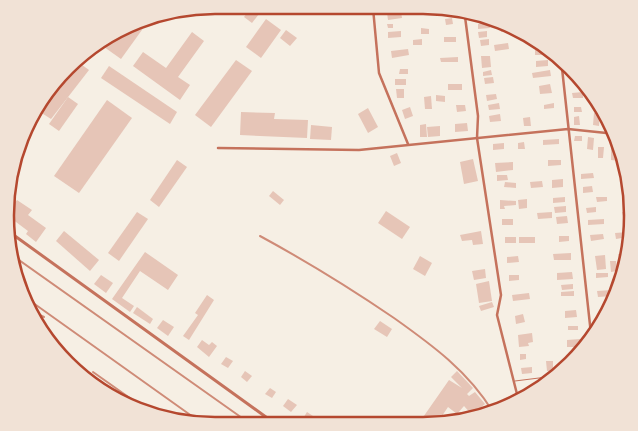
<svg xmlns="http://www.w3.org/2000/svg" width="638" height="431" viewBox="0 0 638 431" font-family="Mulish,sans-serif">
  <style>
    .building { fill: #e6c5b7 }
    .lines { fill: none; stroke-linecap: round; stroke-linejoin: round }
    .service { stroke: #c5725c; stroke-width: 1 }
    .minor { stroke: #c5725c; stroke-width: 2.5 }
    .tertiary { stroke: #c5725c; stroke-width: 3 }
    .rail { stroke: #cf8b77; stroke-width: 2 }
    .rim { fill: none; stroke: #b5482f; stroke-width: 2.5 }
  </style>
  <rect width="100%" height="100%" fill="#f6efe4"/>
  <g class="building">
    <path d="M 251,8 L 259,14 L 252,23 L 244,17 Z"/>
    <path d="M 401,11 L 402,18 L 388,20 L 387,13 Z"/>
    <path d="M 476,13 L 488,17 L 476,19 Z"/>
    <path d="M 152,16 L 121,59 L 97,42 L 99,40 Z"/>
    <path d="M 452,18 L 453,24 L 446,25 L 445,19 Z"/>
    <path d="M 266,19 L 281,30 L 261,58 L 246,47 Z"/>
    <path d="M 489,22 L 490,28 L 478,29 L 478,24 Z"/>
    <path d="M 503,22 L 506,23 L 507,31 L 501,32 L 499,23 Z"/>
    <path d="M 387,24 L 393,24 L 393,28 L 388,28 Z"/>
    <path d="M 421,28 L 429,29 L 429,34 L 421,34 Z"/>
    <path d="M 286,30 L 297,38 L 290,46 L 280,38 Z"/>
    <path d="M 401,31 L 401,37 L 388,38 L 388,32 Z"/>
    <path d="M 487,31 L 487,37 L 479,38 L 478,32 Z"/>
    <path d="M 192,32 L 204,41 L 178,77 L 190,85 L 180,100 L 133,66 L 143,52 L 166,68 Z"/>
    <rect x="444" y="37" width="12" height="5"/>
    <path d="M 422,39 L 422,45 L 413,45 L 413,40 Z"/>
    <path d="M 489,39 L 489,45 L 481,46 L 480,40 Z"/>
    <path d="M 535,40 L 542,46 L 533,47 L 532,41 Z"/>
    <path d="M 508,43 L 509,49 L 495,51 L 494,45 Z"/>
    <path d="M 408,49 L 409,55 L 392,58 L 391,51 Z"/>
    <path d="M 535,50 L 547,50 L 548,55 L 535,55 Z"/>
    <path d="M 481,56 L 490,56 L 491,67 L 482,68 Z"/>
    <path d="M 458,57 L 458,62 L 441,62 L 440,58 Z"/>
    <path d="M 236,60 L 252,71 L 211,127 L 195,115 Z"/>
    <path d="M 548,60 L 548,66 L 536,67 L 536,61 Z"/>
    <path d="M 78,62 L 89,70 L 51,119 L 40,112 Z"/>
    <path d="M 109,66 L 177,112 L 170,124 L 101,78 Z"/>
    <path d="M 400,69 L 408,69 L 408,74 L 399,74 Z"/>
    <path d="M 491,70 L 492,75 L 483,76 L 483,72 Z"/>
    <path d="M 550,70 L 551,76 L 533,78 L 532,73 Z"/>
    <path d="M 571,75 L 577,75 L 581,81 L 572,81 Z"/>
    <path d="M 493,77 L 494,83 L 485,84 L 484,78 Z"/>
    <rect x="395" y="79" width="11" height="6"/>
    <rect x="448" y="84" width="14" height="6"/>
    <path d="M 550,84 L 552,93 L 540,94 L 539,86 Z"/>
    <path d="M 396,89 L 404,89 L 404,98 L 397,98 Z"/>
    <path d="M 583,92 L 583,98 L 573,98 L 572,93 Z"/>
    <path d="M 496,94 L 497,99 L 487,101 L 486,95 Z"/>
    <path d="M 436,95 L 445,96 L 445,102 L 436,101 Z"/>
    <path d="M 431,96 L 432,109 L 425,109 L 424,97 Z"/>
    <path d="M 68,97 L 78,104 L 59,131 L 49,124 Z"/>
    <path d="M 107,100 L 132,118 L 79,193 L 54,176 Z"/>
    <path d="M 499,103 L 500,109 L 489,110 L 488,105 Z"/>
    <path d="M 554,103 L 554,108 L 544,109 L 544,105 Z"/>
    <path d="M 456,105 L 465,105 L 466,111 L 457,112 Z"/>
    <path d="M 410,107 L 413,116 L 405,119 L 402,110 Z"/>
    <path d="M 574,107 L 581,107 L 582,112 L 574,112 Z"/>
    <path d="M 368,108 L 378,127 L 368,133 L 358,114 Z"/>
    <path d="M 241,112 L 275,113 L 274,119 L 308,120 L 307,138 L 240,135 Z"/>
    <path d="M 594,113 L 600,113 L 599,126 L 593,125 Z"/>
    <path d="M 500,114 L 501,121 L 490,122 L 489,116 Z"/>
    <path d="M 579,116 L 580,125 L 574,125 L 574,117 Z"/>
    <path d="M 530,117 L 531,126 L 524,126 L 523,118 Z"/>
    <path d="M 605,117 L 610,124 L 610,127 L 604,126 Z"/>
    <path d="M 467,123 L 468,131 L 455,132 L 455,124 Z"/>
    <path d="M 426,124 L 427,137 L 420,137 L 420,125 Z"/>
    <path d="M 311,125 L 332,127 L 331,140 L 310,139 Z"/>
    <path d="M 440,126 L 440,136 L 428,137 L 427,127 Z"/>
    <path d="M 575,136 L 582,136 L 582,141 L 574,141 Z"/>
    <path d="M 588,137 L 594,138 L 593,150 L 587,149 Z"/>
    <path d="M 559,139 L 559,144 L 543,145 L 543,140 Z"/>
    <path d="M 524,142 L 525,149 L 518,149 L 518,143 Z"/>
    <path d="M 504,143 L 504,149 L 493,150 L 493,144 Z"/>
    <path d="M 611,146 L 619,146 L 619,161 L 611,160 Z"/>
    <path d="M 598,147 L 604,147 L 603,158 L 598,158 Z"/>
    <path d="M 397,153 L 401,163 L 394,166 L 390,156 Z"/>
    <path d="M 473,159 L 478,181 L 464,184 L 460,162 Z"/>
    <path d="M 177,160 L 187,167 L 159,207 L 150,200 Z"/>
    <path d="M 548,160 L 561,160 L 561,165 L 548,166 Z"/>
    <path d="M 513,162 L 513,170 L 496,172 L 495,163 Z"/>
    <path d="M 593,173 L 594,178 L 581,179 L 581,174 Z"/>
    <path d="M 497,175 L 507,175 L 508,180 L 497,181 Z"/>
    <path d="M 563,179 L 563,187 L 552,188 L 552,180 Z"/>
    <path d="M 542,181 L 543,187 L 531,188 L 530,182 Z"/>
    <path d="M 505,182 L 516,183 L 516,188 L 504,187 Z"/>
    <path d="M 592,186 L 593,192 L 583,193 L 583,187 Z"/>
    <path d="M 273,191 L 284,200 L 280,205 L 269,196 Z"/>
    <path d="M 565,197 L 565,202 L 553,203 L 553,198 Z"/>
    <path d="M 596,197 L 607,197 L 607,201 L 597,202 Z"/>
    <path d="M 527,199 L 527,208 L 519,209 L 518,200 Z"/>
    <path d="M 17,200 L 32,210 L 28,215 L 46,228 L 36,242 L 26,234 L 28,231 L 8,216 L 8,212 Z"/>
    <path d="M 500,200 L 516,201 L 516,205 L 504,206 L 505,209 L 500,209 Z"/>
    <path d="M 566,206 L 566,212 L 555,213 L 554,207 Z"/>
    <path d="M 596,207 L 596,212 L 587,213 L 586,208 Z"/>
    <path d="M 386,211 L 410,227 L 402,239 L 378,223 Z"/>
    <path d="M 630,211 L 631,223 L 624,224 L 622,212 Z"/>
    <path d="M 137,212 L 148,219 L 119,261 L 108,253 Z"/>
    <path d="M 552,212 L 552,218 L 538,219 L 537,213 Z"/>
    <path d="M 567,216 L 568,223 L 557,224 L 556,217 Z"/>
    <rect x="502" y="219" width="11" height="6"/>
    <path d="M 604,219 L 604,224 L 588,225 L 588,220 Z"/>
    <path d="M 64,231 L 99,260 L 90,271 L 56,241 Z"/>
    <path d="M 481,231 L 483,244 L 473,245 L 472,240 L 462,241 L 460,235 Z"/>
    <path d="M 628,232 L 628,237 L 616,239 L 615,233 Z"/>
    <path d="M 603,234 L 604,239 L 591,241 L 590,235 Z"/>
    <path d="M 559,236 L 569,236 L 569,241 L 559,242 Z"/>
    <rect x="505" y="237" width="11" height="6"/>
    <rect x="519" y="237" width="16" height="6"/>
    <path d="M 145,252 L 178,275 L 168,290 L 140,271 L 122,298 L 134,306 L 130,312 L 112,299 Z"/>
    <path d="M 571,253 L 571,260 L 554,260 L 553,254 Z"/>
    <path d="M 626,253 L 624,260 L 619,261 L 618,254 Z"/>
    <path d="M 605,255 L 606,269 L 597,270 L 595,256 Z"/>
    <path d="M 420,256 L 432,263 L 425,276 L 413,269 Z"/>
    <path d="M 518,256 L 519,262 L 507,263 L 507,257 Z"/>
    <path d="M 610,261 L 616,261 L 617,271 L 611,272 Z"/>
    <path d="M 485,269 L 486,278 L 474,280 L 472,271 Z"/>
    <path d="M 572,272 L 573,279 L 557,280 L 557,273 Z"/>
    <path d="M 596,273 L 608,273 L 608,277 L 596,278 Z"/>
    <path d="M 101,275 L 113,283 L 106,293 L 94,284 Z"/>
    <path d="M 509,275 L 519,275 L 519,280 L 509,281 Z"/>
    <path d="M 489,281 L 492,301 L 479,303 L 476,284 Z"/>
    <path d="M 573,284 L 573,289 L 562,290 L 561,285 Z"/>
    <path d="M 612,290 L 612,296 L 598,297 L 597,291 Z"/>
    <path d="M 574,291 L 574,296 L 561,296 L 561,292 Z"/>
    <path d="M 529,293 L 530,299 L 513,301 L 512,295 Z"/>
    <path d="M 207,295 L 214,300 L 189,340 L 183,336 L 198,315 L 195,313 Z"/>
    <path d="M 492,302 L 494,307 L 481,311 L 479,306 Z"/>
    <path d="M 137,307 L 153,319 L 150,324 L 133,313 Z"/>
    <path d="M 576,310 L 577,317 L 565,318 L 565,311 Z"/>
    <path d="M 607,310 L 601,320 L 600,311 Z"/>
    <path d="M 523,314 L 525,322 L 516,324 L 515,316 Z"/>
    <path d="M 163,320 L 174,327 L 168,336 L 157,328 Z"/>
    <path d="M 380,321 L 392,329 L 387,337 L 374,329 Z"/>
    <rect x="568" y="326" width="10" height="4"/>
    <path d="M 532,333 L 533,342 L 528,343 L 529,346 L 519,347 L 518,335 Z"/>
    <path d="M 580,339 L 580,347 L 567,347 L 567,340 Z"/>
    <path d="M 202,340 L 209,345 L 212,342 L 217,346 L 209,357 L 197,347 Z"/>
    <path d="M 520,354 L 526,354 L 526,359 L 520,360 Z"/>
    <path d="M 226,357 L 233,361 L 228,368 L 221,364 Z"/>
    <path d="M 546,361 L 553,361 L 553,371 L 547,371 Z"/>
    <path d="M 532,367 L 532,373 L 522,374 L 521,368 Z"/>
    <path d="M 245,371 L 252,376 L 247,382 L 241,377 Z"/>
    <path d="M 457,371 L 473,388 L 467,394 L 469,396 L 475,392 L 485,404 L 479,409 L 484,415 L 475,418 L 464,406 L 457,414 L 448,407 L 438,422 L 419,423 L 449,380 L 462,388 L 451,377 Z"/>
    <path d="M 270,388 L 276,392 L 272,398 L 265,394 Z"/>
    <path d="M 288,399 L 297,405 L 291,412 L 283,406 Z"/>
    <path d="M 307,412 L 316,418 L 311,424 L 302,420 Z"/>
  </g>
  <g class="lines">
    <path class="service" d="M 515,381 L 555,376"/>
    <g class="minor">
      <path d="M 373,8 L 379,73 L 408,144"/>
      <path d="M 464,9 L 478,116 L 477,138 L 501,295 L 497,315 L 519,402"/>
      <path d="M 561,59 L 591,334"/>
      <path d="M 218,148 L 359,150 L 568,129 L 616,134"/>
    </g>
    <path class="tertiary" d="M 8,231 L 277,425"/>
    <g class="rail">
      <path d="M 260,236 C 306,261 350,288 394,318 C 432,345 468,371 493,412"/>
      <path d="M 9,253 L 252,425"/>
      <path d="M 22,295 L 203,424"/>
      <path d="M 27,309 L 44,317"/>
      <path d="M 93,372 L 151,413"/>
    </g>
  </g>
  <path d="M0 0H638V431H0ZM215 14H423A201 201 0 0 1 624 215V216A201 201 0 0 1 423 417H215A201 201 0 0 1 14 216V215A201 201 0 0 1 215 14Z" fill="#f1e2d6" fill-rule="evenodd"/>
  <path class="rim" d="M215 14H423A201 201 0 0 1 624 215V216A201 201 0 0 1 423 417H215A201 201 0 0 1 14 216V215A201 201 0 0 1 215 14Z"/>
</svg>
